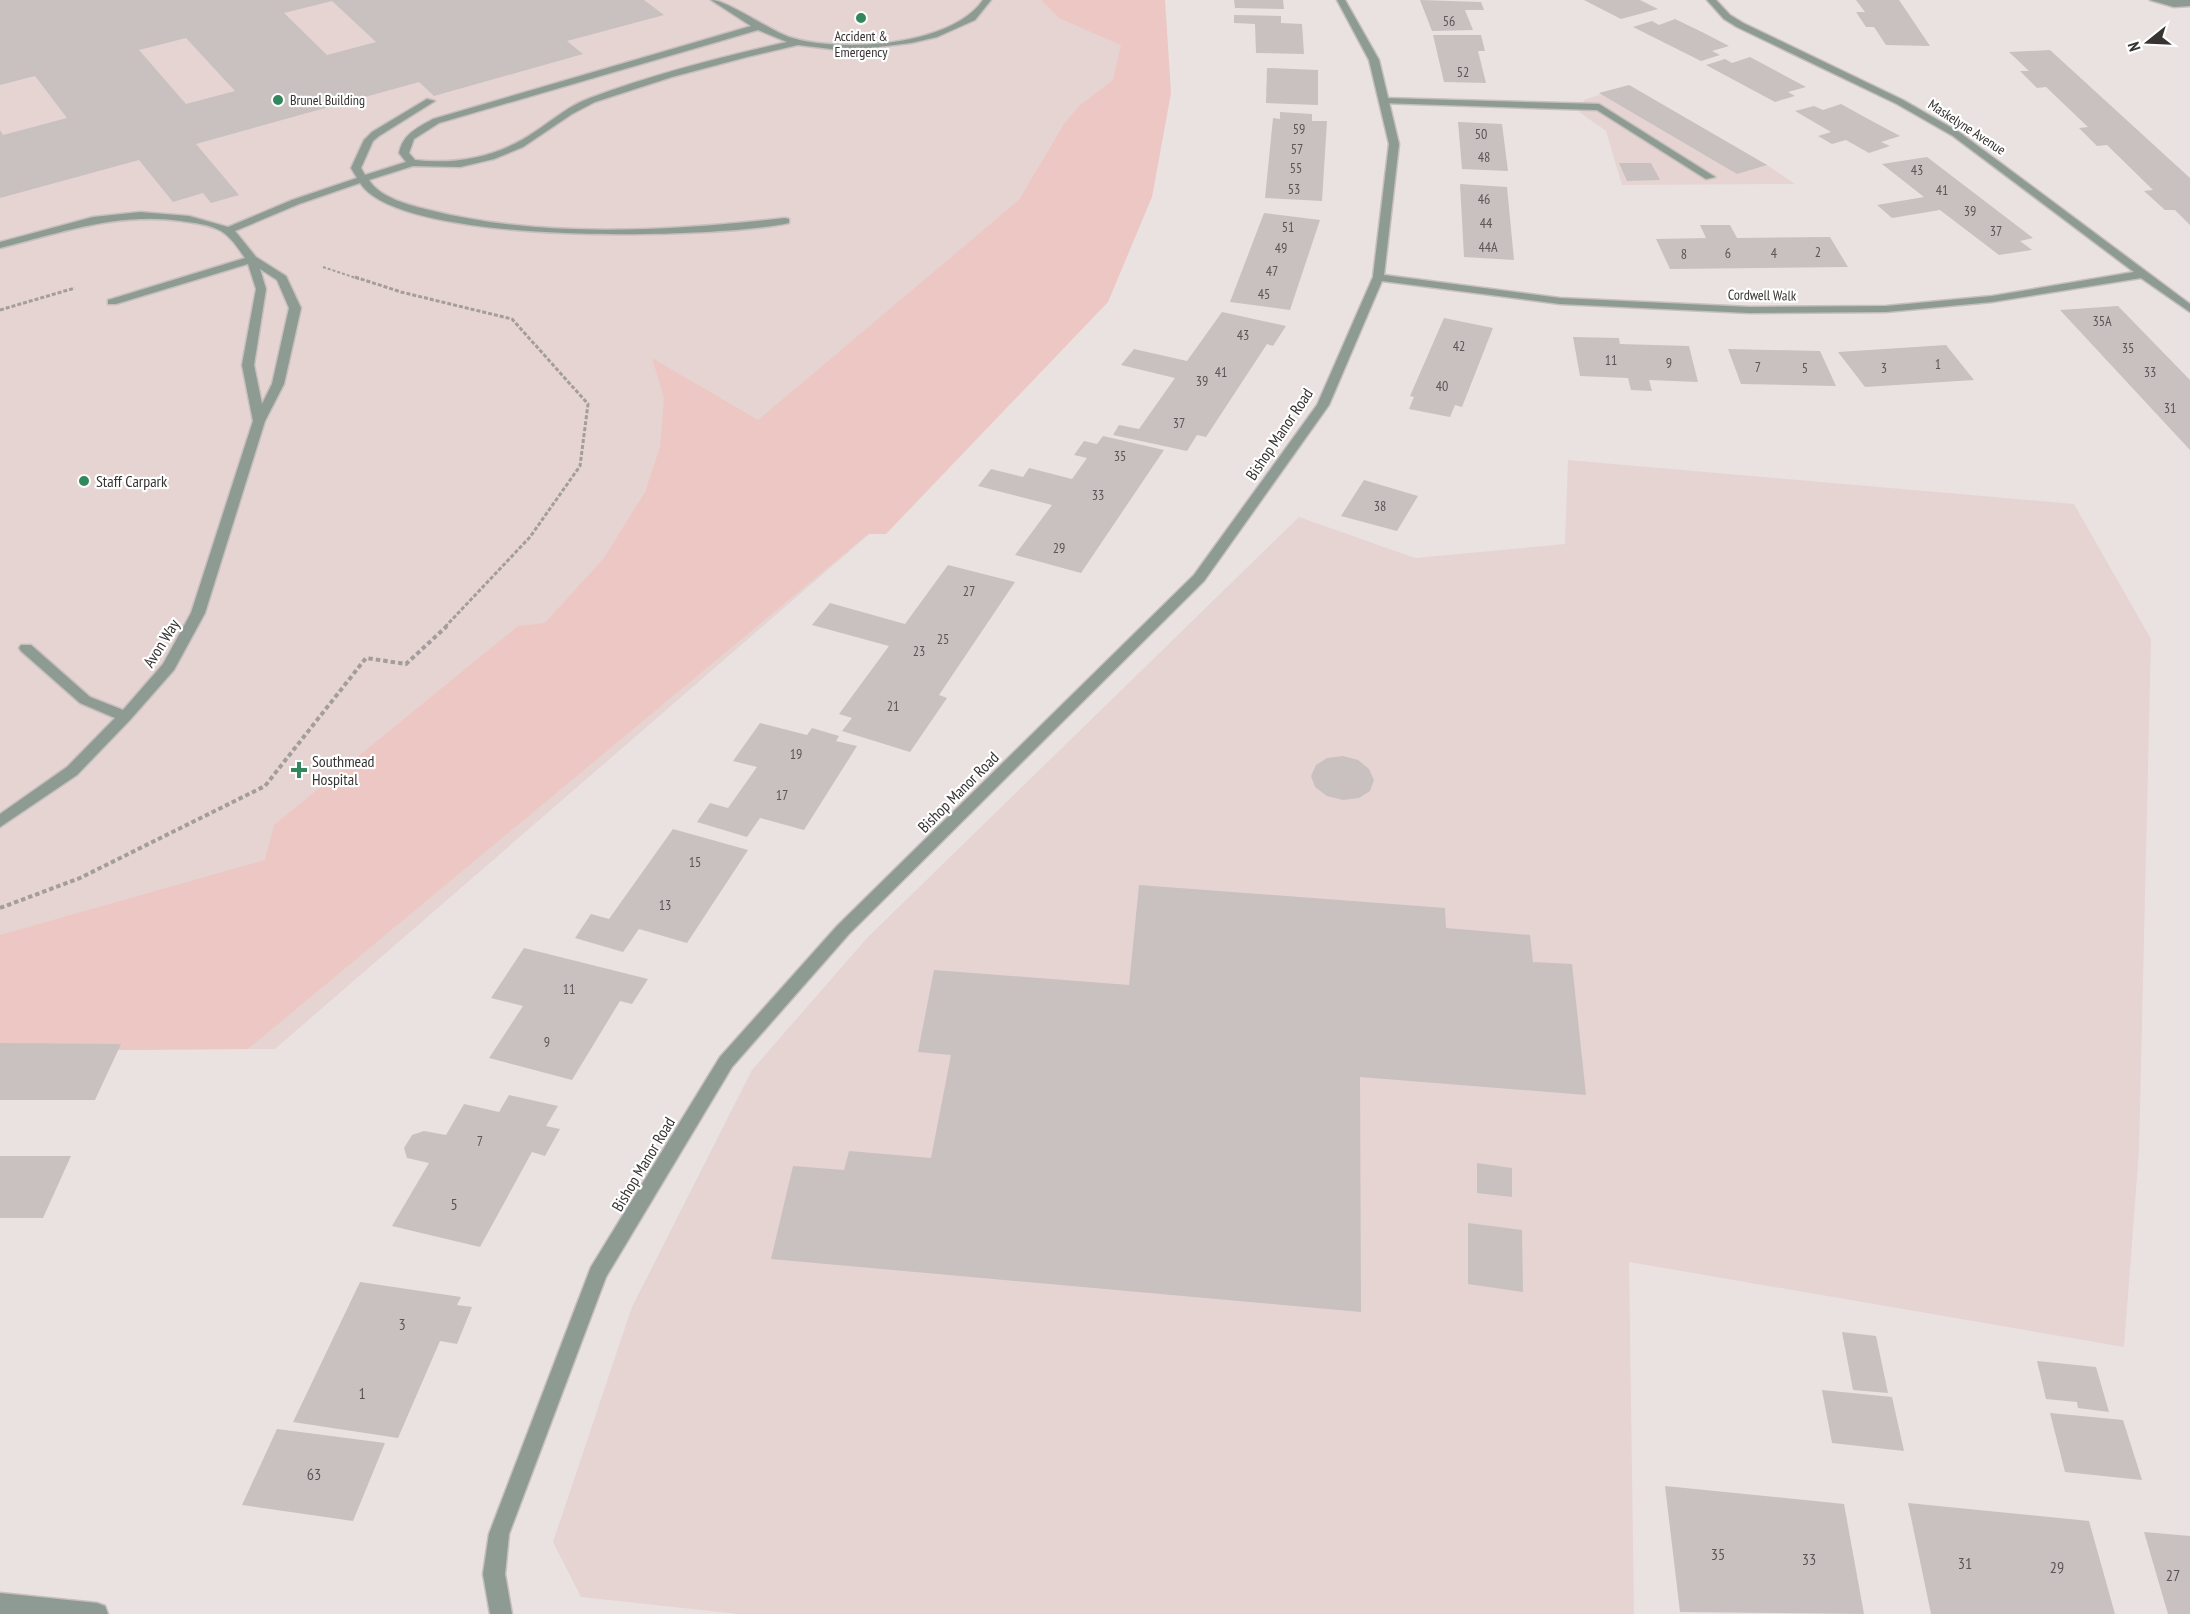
<svg xmlns="http://www.w3.org/2000/svg" width="2190" height="1614" viewBox="0 0 2190 1614" font-family="'PT Sans Narrow',sans-serif">
  <style>
    .built { fill: #e5d4d2 }
    .green { fill: #edc7c3 }
    .building { fill: #c8c1c0; fill-rule: evenodd }
    .lines { fill: none; stroke-linecap: round; stroke-linejoin: round }
    .service-casing { stroke: #c6bfbe; stroke-width: 3 }
    .minor-casing { stroke: #c6bfbe; stroke-width: 3 }
    .path-far2 { stroke: #a39d9c; stroke-width: 2; stroke-dasharray: 3 2; stroke-linecap: butt }
    .path-far1 { stroke: #a39d9c; stroke-width: 3; stroke-dasharray: 4 2; stroke-linecap: butt }
    .path { stroke: #a39d9c; stroke-width: 4; stroke-dasharray: 4.5 3; stroke-linecap: butt }
    .service { fill: #8d9b92; fill-rule: evenodd }
    .minor { fill: #8d9b92; fill-rule: evenodd }
    .poi-dot { fill: #30885c; stroke: #fff; stroke-width: 2 }
    .labels { text-anchor: middle; dominant-baseline: central; stroke-width: 4.5; stroke-linejoin: round; paint-order: stroke }
    .number-label { font-size: 14px; fill: #5a5656 }
    .far-poi-label { font-size: 14px; fill: #363332; stroke: #fff }
    .far-street-label { font-size: 14px; fill: #363332; stroke: #fff }
    .street-label { font-size: 16px; fill: #363332; stroke: #fff }
    .poi-label { font-size: 16px; fill: #363332; stroke: #fff; text-anchor: start }
    .near-number-label { font-size: 16px; fill: #5a5656 }
  </style>
  <rect width="100%" height="100%" fill="#eae2e1"/>
  <g class="built">
    <path d="M 0,0 L 1132,0 L 1151,8 L 919,491 L 275,1049 L 0,1050 Z"/>
    <path d="M 1629,85 L 1767,165 L 1795,184 L 1622,185 L 1606,131 L 1579,112 L 1584,100 Z"/>
    <path d="M 1568,460 L 2074,504 L 2151,639 L 2139,1151 L 2124,1347 L 1629,1262 L 1634,1614 L 738,1614 L 581,1597 L 553,1542 L 632,1307 L 752,1070 L 867,938 L 1299,517 L 1415,558 L 1565,544 Z"/>
  </g>
  <path class="green" d="M 1041,0 L 1165,0 L 1171,93 L 1152,197 L 1108,302 L 886,534 L 868,534 L 248,1049 L 0,1051 L 0,935 L 265,860 L 274,825 L 518,626 L 545,623 L 604,558 L 645,492 L 660,447 L 664,398 L 652,358 L 758,420 L 1019,200 L 1064,124 L 1079,106 L 1113,80 L 1121,45 L 1059,18 Z"/>
  <g class="building">
    <path d="M 0,0 L 644,0 L 664,15 L 567,41 L 583,54 L 434,96 L 419,82 L 196,144 L 239,195 L 211,203 L 203,193 L 173,202 L 139,160 L 0,198 L 0,130 L 3,135 L 67,118 L 35,76 L 0,85 ZM 332,1 L 376,42 L 327,55 L 284,13 ZM 186,38 L 235,91 L 186,104 L 139,50 Z"/>
    <path d="M 1234,0 L 1283,0 L 1284,9 L 1235,8 Z"/>
    <path d="M 1420,0 L 1481,2 L 1484,10 L 1465,10 L 1473,30 L 1432,31 Z"/>
    <path d="M 1584,0 L 1640,0 L 1658,9 L 1621,19 Z"/>
    <path d="M 1856,0 L 1899,0 L 1930,46 L 1886,45 L 1874,27 L 1866,27 L 1856,12 L 1865,12 Z"/>
    <path d="M 1234,15 L 1281,16 L 1281,23 L 1302,24 L 1304,54 L 1256,53 L 1255,24 L 1234,23 Z"/>
    <path d="M 1675,19 L 1702,32 L 1729,46 L 1712,51 L 1720,55 L 1701,61 L 1633,27 L 1652,21 L 1659,25 Z"/>
    <path d="M 1433,35 L 1481,35 L 1485,51 L 1478,51 L 1486,83 L 1444,82 Z"/>
    <path d="M 2050,50 L 2190,178 L 2190,225 L 2175,210 L 2165,210 L 2144,191 L 2153,190 L 2107,145 L 2097,146 L 2079,128 L 2088,127 L 2046,87 L 2037,88 L 2020,71 L 2029,71 L 2009,52 Z"/>
    <path d="M 1750,57 L 1806,87 L 1788,92 L 1795,96 L 1775,102 L 1706,65 L 1725,59 L 1732,63 Z"/>
    <path d="M 1267,68 L 1318,70 L 1318,105 L 1266,103 Z"/>
    <path d="M 1629,85 L 1767,165 L 1737,174 L 1599,93 Z"/>
    <path d="M 1841,104 L 1870,120 L 1900,136 L 1881,142 L 1890,146 L 1869,153 L 1846,140 L 1832,144 L 1818,136 L 1831,132 L 1795,111 L 1814,106 L 1823,110 Z"/>
    <path d="M 1280,112 L 1312,114 L 1312,121 L 1327,121 L 1322,201 L 1265,198 L 1273,118 L 1280,119 Z"/>
    <path d="M 1458,122 L 1502,124 L 1508,171 L 1462,169 Z"/>
    <path d="M 1927,157 L 2033,238 L 2020,241 L 2032,250 L 1999,255 L 1940,210 L 1892,218 L 1877,205 L 1924,197 L 1882,164 Z"/>
    <path d="M 1619,163 L 1651,163 L 1660,180 L 1627,181 Z"/>
    <path d="M 1460,184 L 1507,187 L 1514,260 L 1464,257 Z"/>
    <path d="M 1264,213 L 1320,220 L 1290,310 L 1230,302 Z"/>
    <path d="M 1700,225 L 1730,225 L 1737,238 L 1830,237 L 1848,267 L 1670,269 L 1656,239 L 1706,238 Z"/>
    <path d="M 2118,306 L 2190,380 L 2190,450 L 2060,310 Z"/>
    <path d="M 1222,312 L 1286,326 L 1273,346 L 1267,344 L 1206,437 L 1197,435 L 1187,451 L 1113,435 L 1119,425 L 1139,429 L 1175,378 L 1121,365 L 1134,349 L 1187,361 Z"/>
    <path d="M 1444,318 L 1493,328 L 1462,407 L 1455,405 L 1450,417 L 1409,409 L 1414,397 L 1410,396 Z"/>
    <path d="M 1573,337 L 1619,338 L 1620,344 L 1689,346 L 1698,382 L 1649,380 L 1652,391 L 1631,390 L 1628,378 L 1580,376 Z"/>
    <path d="M 1946,345 L 1974,380 L 1865,387 L 1838,352 Z"/>
    <path d="M 1728,349 L 1820,351 L 1836,386 L 1741,384 Z"/>
    <path d="M 1103,436 L 1164,450 L 1081,573 L 1015,555 L 1052,505 L 978,486 L 991,469 L 1023,477 L 1029,468 L 1072,479 L 1087,458 L 1074,455 L 1084,441 L 1097,444 Z"/>
    <path d="M 1364,480 L 1418,496 L 1397,531 L 1341,516 Z"/>
    <path d="M 948,565 L 1015,582 L 939,695 L 947,698 L 910,752 L 842,731 L 852,718 L 839,714 L 889,646 L 812,625 L 830,603 L 905,624 Z"/>
    <path d="M 760,723 L 807,735 L 812,728 L 839,736 L 836,741 L 857,746 L 804,830 L 760,818 L 747,837 L 697,822 L 710,803 L 728,808 L 757,767 L 733,761 Z"/>
    <path d="M 1343,756 L 1358,760 L 1369,769 L 1374,780 L 1370,791 L 1359,798 L 1343,800 L 1327,796 L 1315,787 L 1311,776 L 1316,765 L 1327,758 Z"/>
    <path d="M 673,829 L 748,850 L 687,943 L 639,929 L 623,952 L 575,938 L 591,914 L 609,919 Z"/>
    <path d="M 1139,885 L 1445,908 L 1446,928 L 1530,935 L 1533,962 L 1572,964 L 1586,1095 L 1360,1077 L 1361,1312 L 771,1259 L 793,1166 L 844,1170 L 849,1151 L 931,1158 L 951,1055 L 918,1052 L 934,970 L 1129,985 Z"/>
    <path d="M 524,948 L 648,979 L 632,1004 L 620,1001 L 572,1080 L 489,1058 L 523,1006 L 491,998 Z"/>
    <path d="M 0,1043 L 121,1044 L 95,1100 L 0,1100 Z"/>
    <path d="M 509,1095 L 558,1106 L 546,1126 L 560,1129 L 545,1156 L 532,1152 L 480,1247 L 392,1226 L 429,1163 L 407,1158 L 404,1148 L 412,1135 L 424,1131 L 446,1135 L 464,1104 L 499,1112 Z"/>
    <path d="M 0,1156 L 71,1156 L 43,1218 L 0,1218 Z"/>
    <path d="M 1477,1163 L 1512,1168 L 1512,1197 L 1477,1193 Z"/>
    <path d="M 1468,1223 L 1522,1230 L 1523,1292 L 1468,1284 Z"/>
    <path d="M 360,1282 L 461,1297 L 457,1305 L 472,1307 L 457,1344 L 440,1341 L 398,1438 L 293,1422 Z"/>
    <path d="M 1842,1332 L 1876,1336 L 1888,1393 L 1853,1390 Z"/>
    <path d="M 2037,1361 L 2096,1367 L 2109,1412 L 2078,1408 L 2077,1402 L 2046,1399 Z"/>
    <path d="M 1822,1390 L 1892,1397 L 1904,1451 L 1832,1443 Z"/>
    <path d="M 2050,1413 L 2123,1420 L 2142,1480 L 2065,1472 Z"/>
    <path d="M 277,1429 L 385,1443 L 353,1521 L 242,1505 Z"/>
    <path d="M 1665,1486 L 1844,1504 L 1864,1614 L 1680,1612 Z"/>
    <path d="M 1908,1503 L 2089,1521 L 2115,1614 L 1931,1614 Z"/>
    <path d="M 2144,1532 L 2190,1536 L 2190,1614 L 2168,1614 Z"/>
  </g>
  <g class="lines">
    <defs>
      <g id="service">
        <path d="M 711,0 C 727,0 767,29 789,37 C 838,53 951,47 983,0 L 991,0 L 975,20 L 937,37 L 911,43 L 862,49 L 839,50 L 798,45 L 747,57 L 672,77 L 595,102 L 572,114 L 523,147 L 494,159 L 460,167 L 413,166 L 369,180 C 380,198 409,205 429,210 C 544,239 668,231 785,218 L 789,219 L 789,223 C 718,239 400,247 360,183 L 299,204 L 235,231 L 256,257 L 286,276 L 301,308 L 284,384 L 265,421 L 205,613 L 174,670 L 130,720 L 77,775 L 0,827 L 0,814 L 67,767 L 115,718 L 80,703 L 21,651 L 19,648 L 21,645 L 31,645 L 90,697 L 123,710 L 163,664 L 191,613 L 253,421 L 242,365 L 256,289 L 248,264 L 116,304 L 108,304 L 108,300 L 245,258 C 238,248 231,237 221,231 C 209,224 194,223 181,221 C 117,212 61,233 0,248 L 0,242 L 93,217 L 140,212 L 189,216 L 228,227 L 292,200 L 357,178 L 351,168 L 364,140 L 372,132 L 427,99 L 435,101 L 379,136 L 373,141 L 361,168 L 365,175 L 406,162 L 399,153 C 403,134 417,128 433,119 L 751,26 ZM 758,30 L 787,42 C 721,57 654,74 590,98 C 570,105 554,119 536,131 C 500,156 459,165 415,160 L 409,153 L 414,139 L 439,123 ZM 260,269 L 277,280 L 289,308 L 272,384 L 262,404 L 254,365 L 266,289 Z"/>
        <path d="M 1384,98 L 1599,104 L 1715,177 L 1706,179 L 1597,110 L 1381,103 L 1379,101 Z"/>
      </g>
      <g id="minor">
        <path d="M 1337,0 L 1345,0 L 1379,60 L 1399,144 L 1384,275 L 1560,298 L 1750,307 L 1886,306 L 1992,296 L 2134,272 L 1953,136 L 1897,104 L 1737,27 L 1724,19 L 1707,0 L 1716,0 L 1730,15 L 1743,23 L 1903,100 L 1959,132 L 2190,304 L 2190,312 L 2141,278 L 1992,302 L 1886,312 L 1750,313 L 1560,304 L 1382,281 L 1329,405 L 1204,581 L 849,934 L 732,1067 L 606,1277 L 509,1534 L 505,1574 L 512,1614 L 490,1614 L 483,1574 L 489,1534 L 591,1267 L 720,1057 L 837,926 L 1194,575 L 1317,405 L 1373,277 L 1389,144 L 1369,60 Z"/>
        <path d="M 2150,0 L 2190,0 L 2190,6 L 2174,7 Z"/>
        <path d="M 0,1593 L 97,1603 L 105,1606 L 108,1614 L 0,1614 Z"/>
      </g>
    </defs>
    <use href="#service" class="service-casing"/>
    <use href="#minor" class="minor-casing"/>
    <path class="path-far2" d="M 323,267 L 359,279"/>
    <g class="path-far1">
      <path d="M 355,277 L 401,292 L 512,319 L 588,404 L 580,466 L 530,537 L 445,627"/>
      <path d="M 0,310 L 75,288"/>
    </g>
    <path class="path" d="M 0,908 L 80,878 L 265,786 L 366,658 L 406,664 L 447,626"/>
    <use href="#service" class="service"/>
    <use href="#minor" class="minor"/>
  </g>
  <g class="poi-dot">
    <circle cx="861" cy="18" r="6"/>
    <circle cx="278" cy="100" r="6"/>
    <circle cx="84" cy="481" r="6"/>
    <path d="M296 761h6v6h6v6h-6v6h-6v-6h-6v-6h6z"/>
  </g>
  <g class="labels">
    <g class="number-label">
      <text x="1449" y="21">56</text>
      <text x="1463" y="72">52</text>
      <text x="1299" y="129">59</text>
      <text x="1481" y="134">50</text>
      <text x="1297" y="149">57</text>
      <text x="1484" y="157">48</text>
      <text x="1296" y="168">55</text>
      <text x="1917" y="170">43</text>
      <text x="1294" y="189">53</text>
      <text x="1942" y="190">41</text>
      <text x="1484" y="199">46</text>
      <text x="1970" y="211">39</text>
      <text x="1486" y="223">44</text>
      <text x="1288" y="227">51</text>
      <text x="1996" y="231">37</text>
      <text x="1488" y="247">44A</text>
      <text x="1281" y="248">49</text>
      <text x="1818" y="252">2</text>
      <text x="1728" y="253">6</text>
      <text x="1774" y="253">4</text>
      <text x="1684" y="254">8</text>
      <text x="1272" y="271">47</text>
      <text x="1264" y="294">45</text>
      <text x="2102" y="321">35A</text>
      <text x="1243" y="335">43</text>
      <text x="1459" y="346">42</text>
      <text x="2128" y="348">35</text>
      <text x="1611" y="360">11</text>
      <text x="1669" y="363">9</text>
      <text x="1938" y="364">1</text>
      <text x="1758" y="367">7</text>
      <text x="1805" y="368">5</text>
      <text x="1884" y="368">3</text>
      <text x="1221" y="372">41</text>
      <text x="2150" y="372">33</text>
      <text x="1202" y="381">39</text>
      <text x="1442" y="386">40</text>
      <text x="2170" y="408">31</text>
      <text x="1179" y="423">37</text>
      <text x="1120" y="456">35</text>
      <text x="1098" y="495">33</text>
      <text x="1380" y="506">38</text>
      <text x="1059" y="548">29</text>
      <text x="969" y="591">27</text>
      <text x="943" y="639">25</text>
      <text x="919" y="651">23</text>
      <text x="893" y="706">21</text>
      <text x="796" y="754">19</text>
      <text x="782" y="795">17</text>
      <text x="695" y="862">15</text>
      <text x="665" y="905">13</text>
      <text x="569" y="989">11</text>
      <text x="547" y="1042">9</text>
      <text x="480" y="1141">7</text>
    </g>
    <g class="far-poi-label">
      <text x="861" y="36">Accident &amp;<tspan x="861" dy="16">Emergency</tspan></text>
      <text x="290" y="100" text-anchor="start">Brunel Building</text>
    </g>
    <g class="far-street-label">
      <text transform="translate(1967 127) rotate(33)">Maskelyne Avenue</text>
      <text transform="translate(1762 295) rotate(1)">Cordwell Walk</text>
    </g>
    <g class="street-label">
      <text transform="translate(1279 434) rotate(-56)">Bishop Manor Road</text>
      <text transform="translate(161 643) rotate(-58)">Avon Way</text>
      <text transform="translate(958 792) rotate(-45)">Bishop Manor Road</text>
      <text transform="translate(643 1164) rotate(-59)">Bishop Manor Road</text>
    </g>
    <g class="poi-label">
      <text x="96" y="481">Staff Carpark</text>
      <text x="312" y="761">Southmead<tspan x="312" dy="18">Hospital</tspan></text>
    </g>
    <g class="near-number-label">
      <text x="454" y="1204">5</text>
      <text x="402" y="1324">3</text>
      <text x="362" y="1393">1</text>
      <text x="314" y="1474">63</text>
      <text x="1718" y="1554">35</text>
      <text x="1809" y="1559">33</text>
      <text x="1965" y="1563">31</text>
      <text x="2057" y="1567">29</text>
      <text x="2173" y="1575">27</text>
    </g>
  </g>
  <g transform="translate(2148 42) rotate(252)" stroke="#ffffff" stroke-width="4.5" paint-order="stroke">
  <path d="M0-4.5L10 22L0 15L-10 22Z" fill="#363332"/>
  <text y="-9" font-size="16" font-weight="bold" text-anchor="middle" fill="#363332">N</text>
  </g>
</svg>
